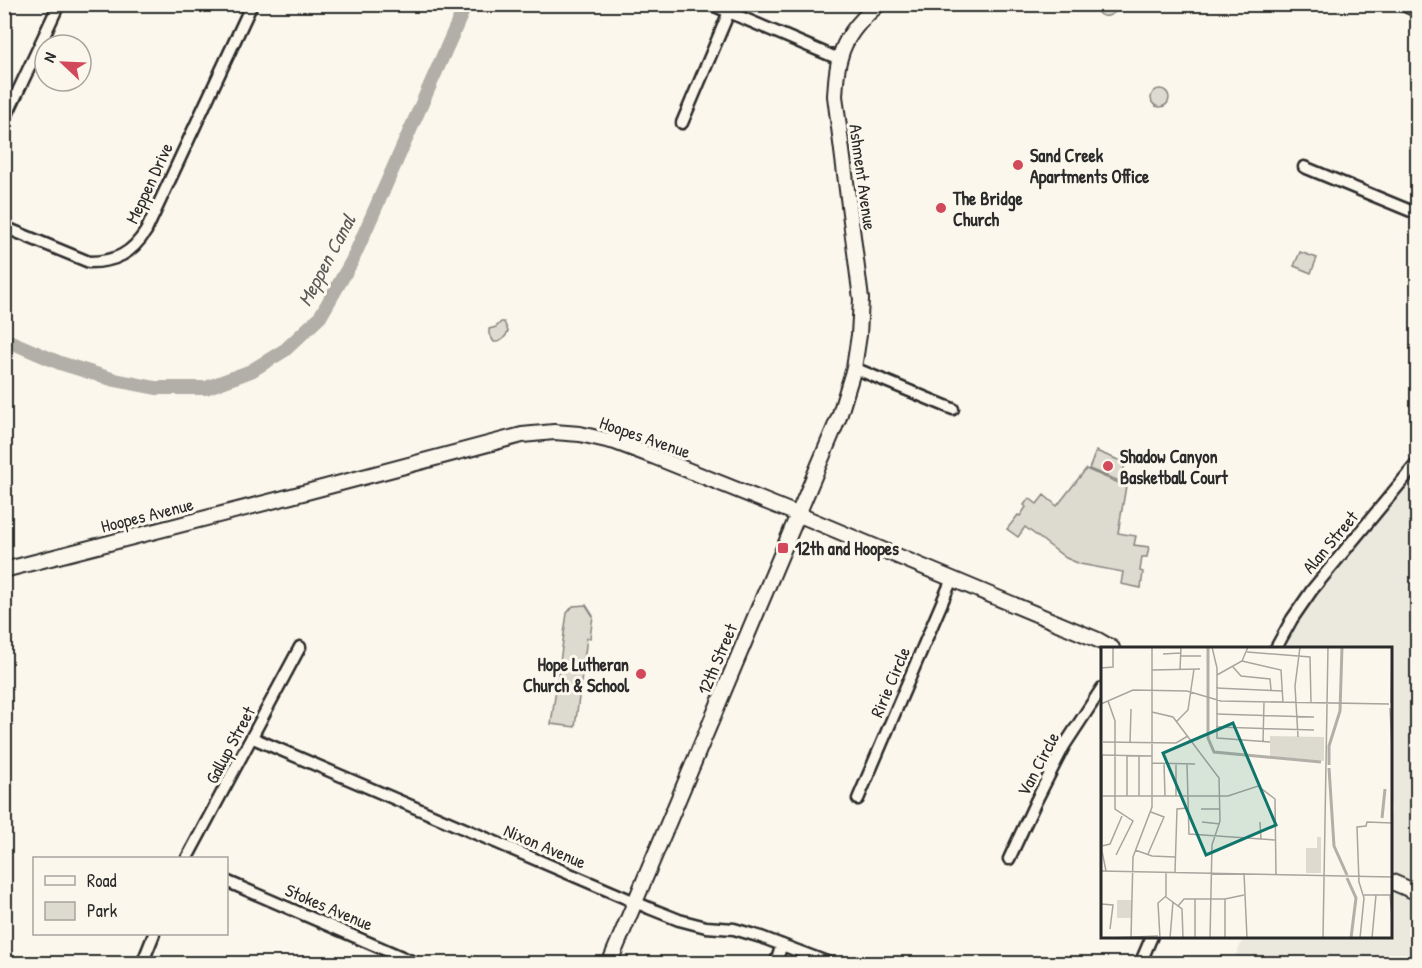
<svg xmlns="http://www.w3.org/2000/svg" width="1422" height="968" viewBox="0 0 1422 968" font-family="'Patrick Hand',sans-serif">
  <style>
    .built { fill: #ebe8de }
    .green { fill: #dddad0; stroke: #84827e; stroke-width: 1.5 }
    .lines { fill: none; stroke-linecap: round; stroke-linejoin: round }
    .canal { stroke: #b1afa7; stroke-width: 14 }
    .street-casing { stroke: #2b2b2b; stroke-width: 15 }
    .secondary-casing { stroke: #2b2b2b; stroke-width: 18 }
    .street { stroke: #fbf7ec; stroke-width: 10 }
    .secondary { stroke: #fbf7ec; stroke-width: 14 }
    .poi-dot { fill: #d1495b; stroke: #fbf7ec; stroke-width: 2 }
    .labels { text-anchor: middle; dominant-baseline: central; stroke-width: 6; stroke-linejoin: round; paint-order: stroke }
    .poi-label { font-size: 18px; font-weight: bold; fill: #2b2b2b; stroke: #fbf7ec; text-anchor: start }
    .street-label { font-size: 18px; fill: #2b2b2b; stroke: #fbf7ec }
    .water-label { font-size: 20px; font-style: italic; fill: #5a5956; stroke: #fbf7ec }
    .inset-river { fill: none; stroke: #b1afa7; stroke-width: 3 }
    .inset-road { fill: none; stroke: #a8a59f; stroke-width: 1.5 }
    .view { fill: #0f766e; fill-opacity: 0.15; stroke: #0f766e; stroke-width: 3 }
    .inset-edge { fill: none; stroke: #2b2b2b; stroke-width: 3 }
  </style>
  <rect width="100%" height="100%" fill="#fbf7ec"/>
  <filter id="ink" filterUnits="userSpaceOnUse"><feTurbulence type="fractalNoise" baseFrequency=".0167" numOctaves="2"/><feDisplacementMap in="SourceGraphic" scale="12" xChannelSelector="R" yChannelSelector="G"/><feConvolveMatrix kernelMatrix="1 2 1 2 8 2 1 2 1" color-interpolation-filters="sRGB"/></filter>
  <g filter="url(#ink)">
    <path class="built" d="M 1417,462 L 1417,963 L 1232,964 L 1244,937 L 1390,936 L 1390,648 L 1276,648 L 1292,619 Z"/>
    <g class="green">
      <path d="M 1117,5 L 1115,12 C 1106,20 1096,16 1095,5 Z"/>
      <circle cx="1160" cy="98" r="9"/>
      <path d="M 1300,252 L 1317,258 L 1311,273 L 1294,266 Z"/>
      <path d="M 501,322 L 504,322 L 508,331 C 506,337 501,343 494,342 L 489,334 L 489,329 L 496,327 Z"/>
      <path d="M 1096,451 L 1126,463 L 1119,481 L 1089,469 Z"/>
      <path d="M 1086,469 L 1126,486 L 1118,533 L 1136,536 L 1134,545 L 1149,547 L 1147,557 L 1142,557 L 1140,571 L 1143,572 L 1141,588 L 1121,584 L 1123,572 L 1080,564 L 1066,558 L 1025,527 L 1018,537 L 1007,529 L 1018,515 L 1020,516 L 1026,507 L 1024,505 L 1029,498 L 1037,504 L 1044,495 L 1057,506 Z"/>
      <path d="M 586,605 L 593,616 L 590,638 L 587,638 L 575,727 L 551,724 L 567,613 L 573,606 Z"/>
    </g>
    <g class="lines">
      <path class="canal" d="M 4,339 L 60,363 L 115,380 L 156,388 L 206,388 L 251,371 L 285,350 L 320,317 L 352,261 L 466,4"/>
      <defs>
        <g id="street">
          <path d="M 710,4 L 839,59"/>
          <path d="M 4,121 L 59,4"/>
          <path d="M 682,123 L 729,12"/>
          <path d="M 1304,167 L 1418,214"/>
          <path d="M 4,227 L 89,262 C 116,262 132,253 146,231 L 252,4"/>
          <path d="M 854,368 L 953,409"/>
          <path d="M 1276,648 L 1292,619 L 1312,590 L 1418,462"/>
          <path d="M 253,738 L 649,908 L 679,920 L 706,927 L 734,929 L 761,937 L 832,964"/>
          <path d="M 858,799 L 952,579"/>
          <path d="M 187,858 L 300,647"/>
          <path d="M 1009,859 L 1036,801 L 1064,746 L 1102,688"/>
          <path d="M 226,881 L 418,964"/>
          <path d="M 142,964 L 154,934"/>
          <path d="M 775,964 L 782,945"/>
          <path d="M 1140,964 L 1152,936"/>
        </g>
        <g id="secondary">
          <path d="M 1405,4 L 1418,10"/>
          <path d="M 4,570 L 284,498 L 522,435 L 554,432 L 580,434 L 615,442 L 655,457 L 797,514 L 1098,640 L 1112,648"/>
          <path d="M 1390,881 L 1418,893"/>
          <path d="M 609,964 L 839,417 L 854,368 L 859,335 L 861,299 L 835,96 C 836,83 836,70 840,58 C 845,36 862,18 879,4"/>
        </g>
      </defs>
      <use href="#street" class="street-casing"/>
      <use href="#secondary" class="secondary-casing"/>
      <use href="#street" class="street"/>
      <use href="#secondary" class="secondary"/>
    </g>
  </g>
  <g class="poi-dot">
    <circle cx="1018" cy="165" r="6"/>
    <circle cx="941" cy="208" r="6"/>
    <circle cx="1108" cy="466" r="6"/>
    <rect x="777" y="542" width="12" height="12" rx="3"/>
    <circle cx="641" cy="674" r="6"/>
  </g>
  <g class="labels">
    <g class="poi-label">
      <text x="1030" y="155">Sand Creek<tspan x="1030" dy="21">Apartments Office</tspan></text>
      <text x="953" y="198">The Bridge<tspan x="953" dy="21">Church</tspan></text>
      <text x="1120" y="456">Shadow Canyon<tspan x="1120" dy="21">Basketball Court</tspan></text>
      <text x="795" y="548">12th and Hoopes</text>
      <text x="629" y="664" text-anchor="end">Hope Lutheran<tspan x="629" dy="21">Church &amp; School</tspan></text>
    </g>
    <g class="street-label">
      <text transform="translate(863 177) rotate(82)">Ashment Avenue</text>
      <text transform="translate(149 183) rotate(-65)">Meppen Drive</text>
      <text transform="translate(645 437) rotate(19)">Hoopes Avenue</text>
      <text transform="translate(147 515) rotate(-14)">Hoopes Avenue</text>
      <text transform="translate(1330 542) rotate(-50)">Alan Street</text>
      <text transform="translate(717 659) rotate(-67)">12th Street</text>
      <text transform="translate(890 682) rotate(-67)">Ririe Circle</text>
      <text transform="translate(230 745) rotate(-62)">Gallup Street</text>
      <text transform="translate(1038 764) rotate(-62)">Van Circle</text>
      <text transform="translate(545 846) rotate(23)">Nixon Avenue</text>
      <text transform="translate(329 907) rotate(23)">Stokes Avenue</text>
    </g>
    <g class="water-label">
      <text transform="translate(326 260) rotate(-62)">Meppen Canal</text>
    </g>
  </g>
  <g transform="translate(1101 647)">
    <rect width="291" height="291" fill="#fbf7ec"/>
    <path d="M 169,89 L 223,90 L 223,114 L 169,109 ZM 216,190 L 220,190 L 220,226 L 205,226 L 205,201 L 216,201 ZM 16,253 L 31,253 L 30,271 L 16,271 Z" fill="#dddad0"/>
    <path class="inset-river" d="M 107,0 L 107,91 L 113,105 L 220,115M 228,118 L 228,99 L 239,64 L 241,0M 228,121 L 233,199 L 246,228M 281,171 L 284,142M 246,231 L 255,251 L 250,291"/>
    <path class="inset-road" d="M 111,0 L 116,21 L 116,91 L 169,95M 146,5 L 209,10 L 210,56M 62,7 L 80,6M 80,9 L 100,9M 141,14 L 180,23 L 182,56M 132,20 L 140,29 L 169,32 L 170,43M 0,21 L 12,20 L 12,0M 79,22 L 80,0M 51,23 L 99,22M 116,28 L 141,14 L 147,0M 115,41 L 182,44M 7,54 L 14,74 L 14,162 L 32,174 L 15,208M 290,56 L 291,0M 0,57 L 32,43 L 86,44 L 120,54 L 288,57M 289,61 L 291,102M 51,65 L 72,70 L 118,131 L 119,174 L 111,198 L 109,291M 115,67 L 213,70M 76,74 L 87,63 L 93,22M 115,80 L 213,83M 197,90 L 194,39 L 199,0M 2,95 L 75,96 L 87,89M 162,95 L 163,55M 29,96 L 30,62M 0,108 L 51,109M 1,108 L 1,204 L 5,224M 26,109 L 26,149M 51,116 L 94,117M 63,116 L 64,149M 86,117 L 88,187 L 174,193M 0,149 L 127,149 L 157,139 L 174,152 L 175,227M 38,149 L 38,109M 75,149 L 75,116M 100,162 L 119,162M 101,175 L 119,177M 159,175 L 160,193M 1,199 L 9,197 L 21,169M 34,203 L 51,209 L 74,210M 47,207 L 63,170 L 50,165M 0,224 L 291,230M 74,225 L 76,162 L 87,161M 143,226 L 146,291M 263,248 L 291,248M 289,248 L 291,270M 65,250 L 81,262 L 82,291M 94,252 L 94,291M 124,252 L 124,291M 0,257 L 12,258 L 9,282M 77,259 L 83,252 L 124,252 L 143,248M 8,291 L 57,289M 30,291 L 32,210 L 51,160 L 51,0M 59,291 L 57,256 L 65,249 L 65,226M 69,291 L 72,255M 222,291 L 227,0M 259,291 L 263,251 L 258,235 L 256,180 L 265,179 L 266,175 L 291,176M 271,291 L 275,248"/>
    <path class="view" d="M 132,76 L 175,178 L 105,208 L 62,106 Z"/>
    <rect width="291" height="291" class="inset-edge"/>
  </g>
  <rect width="1422" height="968" fill="none" stroke="#fbf7ec" stroke-width="24"/>
  <rect x="12" y="12" width="1398" height="944" fill="none" stroke="#2b2b2b" stroke-width="2" filter="url(#ink)"/>
  <rect x="33" y="857" width="195" height="78" fill="#fbf7ec" stroke="#a8a59f" stroke-width="1.5"/>
  <rect x="45" y="876" width="30" height="9" fill="#fbf7ec" stroke="#a8a59f" stroke-width="1.5"/>
  <text x="87" y="887" font-size="18" fill="#2b2b2b">Road</text>
  <rect x="45" y="902" width="30" height="18" fill="#dddad0" stroke="#a8a59f" stroke-width="1.5"/>
  <text x="87" y="917" font-size="18" fill="#2b2b2b">Park</text>
  <g transform="translate(63 63) rotate(293)"><circle r="28" fill="#fbf7ec" stroke="#a8a59f" stroke-width="1.5"/>
  <path d="M0-4.5L10 22L0 15L-10 22Z" fill="#d1495b"/>
  <text y="-9" font-size="16" font-weight="bold" text-anchor="middle" fill="#2b2b2b">N</text>
  </g>
</svg>
